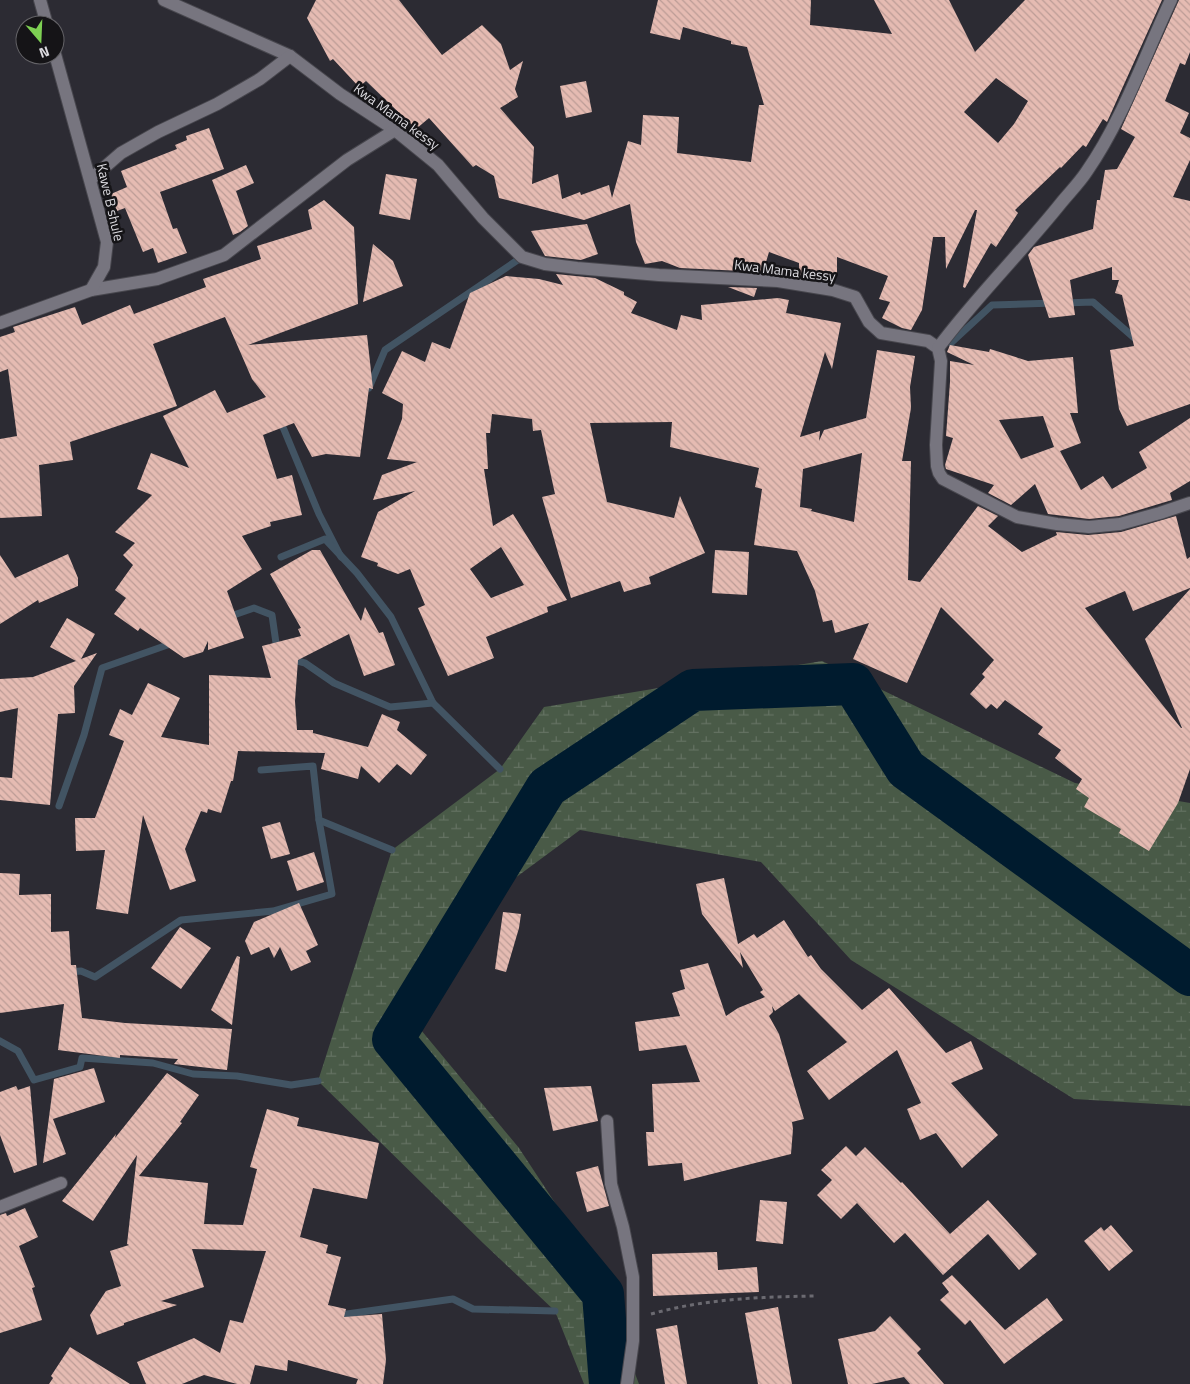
<svg xmlns="http://www.w3.org/2000/svg" width="1190" height="1384" viewBox="0 0 1190 1384" font-family="'Titillium Web',sans-serif">
  <style>
    .wetland { fill: url(#wetland-marsh) }
    .lines { fill: none; stroke-linecap: round; stroke-linejoin: round }
    .stream { stroke: #425463; stroke-width: 7 }
    .river { stroke: #001b2e; stroke-width: 42 }
    .building { fill: url(#building-back-hatch); fill-rule: evenodd }
    .minor-casing { stroke: #48474e; stroke-width: 14 }
    .path { stroke: #6b6a71; stroke-width: 3; stroke-dasharray: 4 4; stroke-linecap: butt }
    .minor { stroke: #77757f; stroke-width: 12 }
    .labels { text-anchor: middle; dominant-baseline: central; stroke-width: 5; stroke-linejoin: round; paint-order: stroke }
    .street-label { font-size: 14px; fill: #dbdadf; stroke: #151417 }
  </style>
  <defs>
    <pattern id="wetland-marsh" width="20" height="14" patternUnits="userSpaceOnUse" patternTransform="scale(1.25)"><rect width="20" height="14" fill="#495a47"/><path d="M1 5h8M5 5V1M11 12h8M15 12V8" fill="none" stroke="#637161"/></pattern>
    <pattern id="building-back-hatch" width="6" height="6" patternUnits="userSpaceOnUse" patternTransform="scale(1.25)"><rect width="6" height="6" fill="#e5bbb2"/><path d="M-1 5l2 2M0 0l6 6M5-1l2 2" fill="none" stroke="#bc9c96"/></pattern>
  </defs>
  <rect width="100%" height="100%" fill="#2c2b33"/>
  <path class="wetland" d="M 822,661 L 1075,783 L 1190,803 L 1190,1106 L 1074,1099 L 851,960 L 761,862 L 580,830 L 476,907 L 421,1030 L 519,1148 L 590,1256 L 639,1384 L 584,1384 L 555,1311 L 483,1243 L 318,1081 L 392,850 L 500,769 L 544,707 Z"/>
  <g class="lines">
    <g class="stream">
      <path d="M 1064,303 L 1093,302 L 1139,342"/>
      <path d="M 951,343 L 992,305 L 1054,303"/>
      <path d="M 369,388 L 385,350 L 522,257"/>
      <path d="M 280,420 L 319,514 L 341,557"/>
      <path d="M 281,557 L 325,539 L 357,573 L 391,617 L 433,703"/>
      <path d="M 228,617 L 254,608 L 272,615 L 277,650"/>
      <path d="M 290,659 L 305,663 L 334,683 L 390,707 L 433,703 L 500,769"/>
      <path d="M 261,770 L 313,766 L 319,820 L 392,850"/>
      <path d="M 59,806 L 84,735 L 102,668 L 173,643"/>
      <path d="M 67,972 L 81,971 L 95,977 L 181,920 L 273,911 L 332,894 L 319,820"/>
      <path d="M 0,1041 L 18,1051 L 34,1080 L 80,1067 L 82,1058 L 153,1063 L 193,1074 L 237,1076 L 291,1085 L 318,1081"/>
      <path d="M 344,1325 L 347,1314 L 453,1299 L 473,1309 L 555,1311"/>
    </g>
    <path class="river" d="M 610,1384 L 603,1294 L 393,1039 L 547,787 L 693,690 L 853,684 L 906,769 L 1190,975"/>
  </g>
  <g class="building">
    <path d="M 316,0 L 399,0 L 442,55 L 482,25 L 501,44 L 510,70 L 523,61 L 515,89 L 518,97 L 500,108 L 534,147 L 532,184 L 558,174 L 562,199 L 580,192 L 581,195 L 609,185 L 612,198 L 628,141 L 641,145 L 643,115 L 679,117 L 677,153 L 751,162 L 759,105 L 764,105 L 747,47 L 731,44 L 731,41 L 683,27 L 680,40 L 650,33 L 658,0 L 811,0 L 810,25 L 892,34 L 874,0 L 949,0 L 975,52 L 1025,0 L 1162,0 L 1107,122 L 1103,119 L 1086,147 L 1083,145 L 1061,168 L 1060,167 L 1015,210 L 1018,213 L 996,247 L 991,243 L 965,288 L 963,287 L 977,210 L 975,210 L 946,269 L 945,237 L 933,237 L 922,310 L 911,330 L 902,328 L 882,318 L 890,302 L 879,299 L 888,276 L 837,257 L 837,277 L 824,278 L 799,276 L 799,263 L 769,252 L 763,272 L 680,268 L 662,261 L 645,264 L 636,242 L 630,204 L 584,220 L 499,198 L 494,176 L 476,165 L 473,167 L 429,118 L 416,129 L 366,81 L 359,87 L 333,59 L 330,61 L 307,18 ZM 996,78 L 1028,101 L 1014,124 L 998,143 L 964,112 Z"/>
    <path d="M 1179,0 L 1190,0 L 1190,52 L 1185,65 L 1180,63 L 1165,101 L 1189,113 L 1180,133 L 1190,138 L 1190,160 L 1173,197 L 1190,201 L 1190,404 L 1127,426 L 1119,409 L 1110,350 L 1134,346 L 1122,295 L 1115,293 L 1119,280 L 1112,280 L 1112,267 L 1070,280 L 1075,315 L 1049,318 L 1028,255 L 1034,247 L 1093,229 L 1097,200 L 1100,200 L 1105,170 L 1117,169 L 1135,137 L 1121,129 Z"/>
    <path d="M 586,81 L 592,112 L 566,118 L 560,86 Z"/>
    <path d="M 209,128 L 224,169 L 160,192 L 173,229 L 177,228 L 187,253 L 158,263 L 153,248 L 143,252 L 125,208 L 117,211 L 111,194 L 127,187 L 121,171 L 177,149 L 175,145 L 187,140 L 186,136 Z"/>
    <path d="M 246,165 L 254,183 L 236,191 L 248,226 L 240,232 L 233,235 L 212,180 Z"/>
    <path d="M 386,174 L 417,179 L 410,220 L 379,214 Z"/>
    <path d="M 324,200 L 354,227 L 358,304 L 248,345 L 367,335 L 373,389 L 369,388 L 360,457 L 326,454 L 312,457 L 294,423 L 263,435 L 277,479 L 292,475 L 302,515 L 270,522 L 271,526 L 242,536 L 262,569 L 227,591 L 244,638 L 208,650 L 208,641 L 203,652 L 184,658 L 140,628 L 138,631 L 114,614 L 126,598 L 115,590 L 133,565 L 123,555 L 135,543 L 115,532 L 152,495 L 137,489 L 151,453 L 189,468 L 163,416 L 215,390 L 227,413 L 266,397 L 252,379 L 225,317 L 153,344 L 177,406 L 70,442 L 73,460 L 39,465 L 42,516 L 0,518 L 0,439 L 17,436 L 8,369 L 0,372 L 0,337 L 15,332 L 13,327 L 75,307 L 82,325 L 130,305 L 134,314 L 206,287 L 203,279 L 261,259 L 257,246 L 312,229 L 308,210 Z"/>
    <path d="M 587,224 L 598,254 L 581,260 L 545,256 L 531,231 Z"/>
    <path d="M 373,244 L 393,261 L 403,286 L 363,302 Z"/>
    <path d="M 556,274 L 595,278 L 624,292 L 624,295 L 637,302 L 631,313 L 677,330 L 681,315 L 702,320 L 701,305 L 778,298 L 789,300 L 786,313 L 841,323 L 832,369 L 825,352 L 800,437 L 820,431 L 819,441 L 824,430 L 866,418 L 877,350 L 915,356 L 910,387 L 911,408 L 902,461 L 911,461 L 908,580 L 920,582 L 978,506 L 998,516 L 988,526 L 1022,552 L 1057,535 L 1056,532 L 1088,535 L 1121,532 L 1176,516 L 1187,559 L 1190,557 L 1190,588 L 1133,611 L 1125,591 L 1085,608 L 1181,728 L 1182,728 L 1145,639 L 1190,589 L 1190,769 L 1178,803 L 1149,851 L 1119,833 L 1121,829 L 1084,807 L 1089,798 L 1076,789 L 1082,779 L 1055,758 L 1061,750 L 1038,734 L 1043,727 L 1005,700 L 997,709 L 991,704 L 986,709 L 970,694 L 985,677 L 982,674 L 994,660 L 941,607 L 907,683 L 853,659 L 869,623 L 835,633 L 832,620 L 823,622 L 815,591 L 797,551 L 754,545 L 762,489 L 755,487 L 759,468 L 670,447 L 672,422 L 590,423 L 607,502 L 674,518 L 680,496 L 705,553 L 649,577 L 651,584 L 624,592 L 620,581 L 571,598 L 542,497 L 555,494 L 541,430 L 533,431 L 532,419 L 492,414 L 490,433 L 486,433 L 488,469 L 484,469 L 493,526 L 513,514 L 567,600 L 547,607 L 548,612 L 486,637 L 494,658 L 448,676 L 418,608 L 425,605 L 410,569 L 398,574 L 377,566 L 378,563 L 361,557 L 378,512 L 415,491 L 373,500 L 382,475 L 417,462 L 387,459 L 402,419 L 403,404 L 382,393 L 402,351 L 425,362 L 432,342 L 450,349 L 470,293 L 506,276 L 539,279 L 563,285 ZM 862,453 L 854,522 L 811,511 L 812,509 L 800,507 L 803,469 ZM 501,547 L 524,585 L 491,598 L 470,569 Z"/>
    <path d="M 728,287 L 757,288 L 754,297 Z"/>
    <path d="M 950,345 L 989,352 L 990,349 L 1028,361 L 1073,357 L 1078,413 L 1070,413 L 1081,443 L 1060,451 L 1081,490 L 1103,476 L 1112,489 L 1147,468 L 1139,452 L 1190,418 L 1190,481 L 1170,493 L 1172,500 L 1119,516 L 1089,519 L 1048,514 L 1035,484 L 1011,505 L 988,493 L 994,485 L 946,469 L 945,465 L 953,438 L 946,436 L 950,382 L 950,361 L 974,365 L 947,352 ZM 1043,416 L 1054,447 L 1021,459 L 999,420 Z"/>
    <path d="M 312,550 L 320,550 L 361,621 L 365,607 L 379,633 L 383,632 L 395,665 L 364,676 L 349,634 L 298,660 L 295,701 L 297,730 L 313,730 L 313,733 L 368,747 L 382,714 L 400,722 L 397,730 L 427,755 L 411,775 L 397,764 L 379,783 L 361,766 L 358,779 L 321,769 L 325,753 L 238,751 L 233,781 L 231,781 L 221,813 L 208,809 L 207,813 L 201,811 L 185,849 L 196,881 L 170,890 L 143,815 L 128,914 L 96,909 L 105,850 L 76,851 L 75,818 L 95,818 L 124,741 L 109,735 L 120,709 L 132,715 L 148,683 L 180,698 L 161,737 L 209,745 L 209,675 L 271,678 L 262,646 L 301,636 L 298,629 L 301,628 L 270,574 Z"/>
    <path d="M 715,550 L 749,552 L 747,595 L 712,593 Z"/>
    <path d="M 68,554 L 78,578 L 78,586 L 39,603 L 38,600 L 0,624 L 0,555 L 15,578 Z"/>
    <path d="M 67,618 L 95,634 L 81,659 L 97,653 L 74,686 L 75,713 L 58,714 L 50,805 L 0,800 L 0,777 L 12,778 L 18,708 L 0,712 L 0,679 L 33,677 L 76,661 L 50,647 Z"/>
    <path d="M 280,822 L 290,854 L 271,859 L 262,827 Z"/>
    <path d="M 314,852 L 324,882 L 297,891 L 287,861 Z"/>
    <path d="M 0,873 L 20,874 L 19,895 L 51,894 L 51,932 L 69,931 L 71,965 L 76,965 L 82,1018 L 125,1023 L 232,1029 L 227,1070 L 174,1064 L 178,1059 L 120,1055 L 120,1058 L 58,1050 L 64,1004 L 0,1013 Z"/>
    <path d="M 724,878 L 738,944 L 754,934 L 757,938 L 784,920 L 808,957 L 811,955 L 821,969 L 862,1010 L 889,988 L 946,1053 L 971,1041 L 983,1069 L 951,1083 L 998,1135 L 962,1168 L 936,1133 L 920,1140 L 907,1109 L 921,1103 L 897,1050 L 829,1100 L 807,1071 L 847,1042 L 799,994 L 775,1011 L 772,1006 L 773,1012 L 769,1016 L 779,1034 L 804,1119 L 792,1122 L 793,1129 L 791,1154 L 684,1181 L 682,1163 L 648,1166 L 646,1132 L 654,1132 L 652,1084 L 700,1082 L 686,1045 L 639,1051 L 635,1022 L 680,1016 L 672,993 L 685,989 L 680,970 L 708,963 L 726,1016 L 738,1008 L 765,997 L 760,992 L 763,990 L 740,952 L 743,968 L 702,914 L 696,884 Z"/>
    <path d="M 299,903 L 318,945 L 306,951 L 311,962 L 291,971 L 280,947 L 274,958 L 269,947 L 251,955 L 245,941 L 254,922 Z"/>
    <path d="M 503,912 L 521,914 L 519,928 L 506,972 L 495,969 Z"/>
    <path d="M 180,927 L 211,948 L 181,989 L 151,968 Z"/>
    <path d="M 237,956 L 240,957 L 232,1025 L 211,1010 Z"/>
    <path d="M 94,1068 L 105,1102 L 53,1119 L 66,1154 L 43,1163 L 54,1079 Z"/>
    <path d="M 167,1073 L 199,1095 L 180,1122 L 182,1123 L 139,1176 L 208,1183 L 204,1224 L 243,1225 L 257,1169 L 250,1167 L 267,1109 L 299,1118 L 297,1126 L 379,1143 L 367,1199 L 313,1188 L 300,1237 L 328,1245 L 326,1253 L 341,1257 L 328,1305 L 346,1309 L 344,1317 L 382,1314 L 386,1360 L 383,1384 L 356,1384 L 358,1379 L 288,1360 L 287,1371 L 255,1365 L 250,1384 L 237,1384 L 204,1375 L 182,1384 L 146,1384 L 137,1362 L 194,1338 L 220,1353 L 230,1320 L 243,1323 L 266,1251 L 192,1249 L 204,1287 L 161,1301 L 177,1305 L 124,1323 L 124,1325 L 97,1335 L 90,1315 L 106,1291 L 121,1286 L 110,1251 L 129,1245 L 127,1244 L 137,1155 L 93,1221 L 62,1201 L 116,1134 L 115,1138 Z"/>
    <path d="M 16,1086 L 18,1090 L 30,1086 L 37,1165 L 14,1173 L 0,1135 L 0,1092 Z"/>
    <path d="M 591,1086 L 598,1121 L 553,1131 L 544,1088 Z"/>
    <path d="M 846,1146 L 856,1156 L 865,1147 L 901,1183 L 902,1182 L 950,1234 L 988,1200 L 1037,1254 L 1019,1270 L 988,1234 L 943,1275 L 905,1233 L 894,1243 L 857,1203 L 841,1219 L 817,1195 L 832,1180 L 821,1170 Z"/>
    <path d="M 598,1166 L 609,1206 L 587,1212 L 576,1172 Z"/>
    <path d="M 760,1200 L 787,1202 L 783,1244 L 756,1241 Z"/>
    <path d="M 25,1208 L 38,1237 L 19,1246 L 35,1287 L 32,1288 L 42,1320 L 0,1333 L 0,1215 L 6,1213 L 7,1216 Z"/>
    <path d="M 1111,1225 L 1133,1251 L 1109,1271 L 1084,1241 L 1101,1227 L 1104,1231 Z"/>
    <path d="M 717,1252 L 718,1270 L 757,1267 L 759,1292 L 653,1296 L 652,1254 Z"/>
    <path d="M 952,1275 L 1005,1330 L 1047,1298 L 1063,1320 L 1004,1364 L 970,1320 L 965,1325 L 940,1300 L 949,1292 L 942,1283 Z"/>
    <path d="M 778,1307 L 792,1384 L 758,1384 L 745,1313 Z"/>
    <path d="M 890,1316 L 921,1349 L 917,1353 L 944,1384 L 910,1384 L 904,1377 L 872,1384 L 848,1384 L 838,1339 L 875,1331 Z"/>
    <path d="M 677,1325 L 687,1384 L 665,1384 L 656,1329 Z"/>
    <path d="M 70,1347 L 130,1384 L 49,1384 L 53,1378 L 51,1376 Z"/>
  </g>
  <g class="lines">
    <defs>
      <g id="minor">
        <path d="M 40,0 L 47,25"/>
        <path d="M 164,0 L 290,56 L 340,94 L 395,130 L 438,165 L 483,218 L 522,257 L 545,264 L 577,268 L 659,275 L 778,281 L 833,290 L 855,297 L 869,322 L 881,333 L 928,341 L 938,348 L 941,361 L 936,445 L 937,466 L 939,473 L 943,479 L 1017,517 L 1057,524 L 1089,527 L 1120,524 L 1160,513 L 1190,503"/>
        <path d="M 91,179 L 121,153 L 158,132 L 217,104 L 260,79 L 290,56"/>
        <path d="M 91,290 L 157,279 L 224,255 L 347,160 L 395,130"/>
        <path d="M 0,323 L 91,290 L 104,267 L 107,242 L 55,54"/>
        <path d="M 938,348 C 976,297 1021,253 1061,203 C 1070,192 1080,182 1087,171 C 1122,121 1145,55 1171,0"/>
        <path d="M 607,1121 L 611,1184 L 623,1227 L 633,1277 L 633,1341 L 627,1384"/>
        <path d="M 0,1207 L 61,1183"/>
      </g>
    </defs>
    <use href="#minor" class="minor-casing"/>
    <path class="path" d="M 651,1314 C 704,1299 759,1297 814,1296"/>
    <use href="#minor" class="minor"/>
  </g>
  <g class="labels">
    <g class="street-label">
      <text transform="translate(397 116) rotate(36)">Kwa Mama kessy</text>
      <text transform="translate(111 202) rotate(77)">Kawe B shule</text>
      <text transform="translate(785 270) rotate(7)">Kwa Mama kessy</text>
    </g>
  </g>
  <g transform="translate(40 40) rotate(161)"><circle r="24" fill="#151417" stroke="#646367"/>
  <path d="M0-4L9 19L0 12L-9 19Z" fill="#7ed053"/>
  <text y="-8" font-size="14" font-weight="bold" text-anchor="middle" fill="#dbdadf">N</text>
  </g>
</svg>
